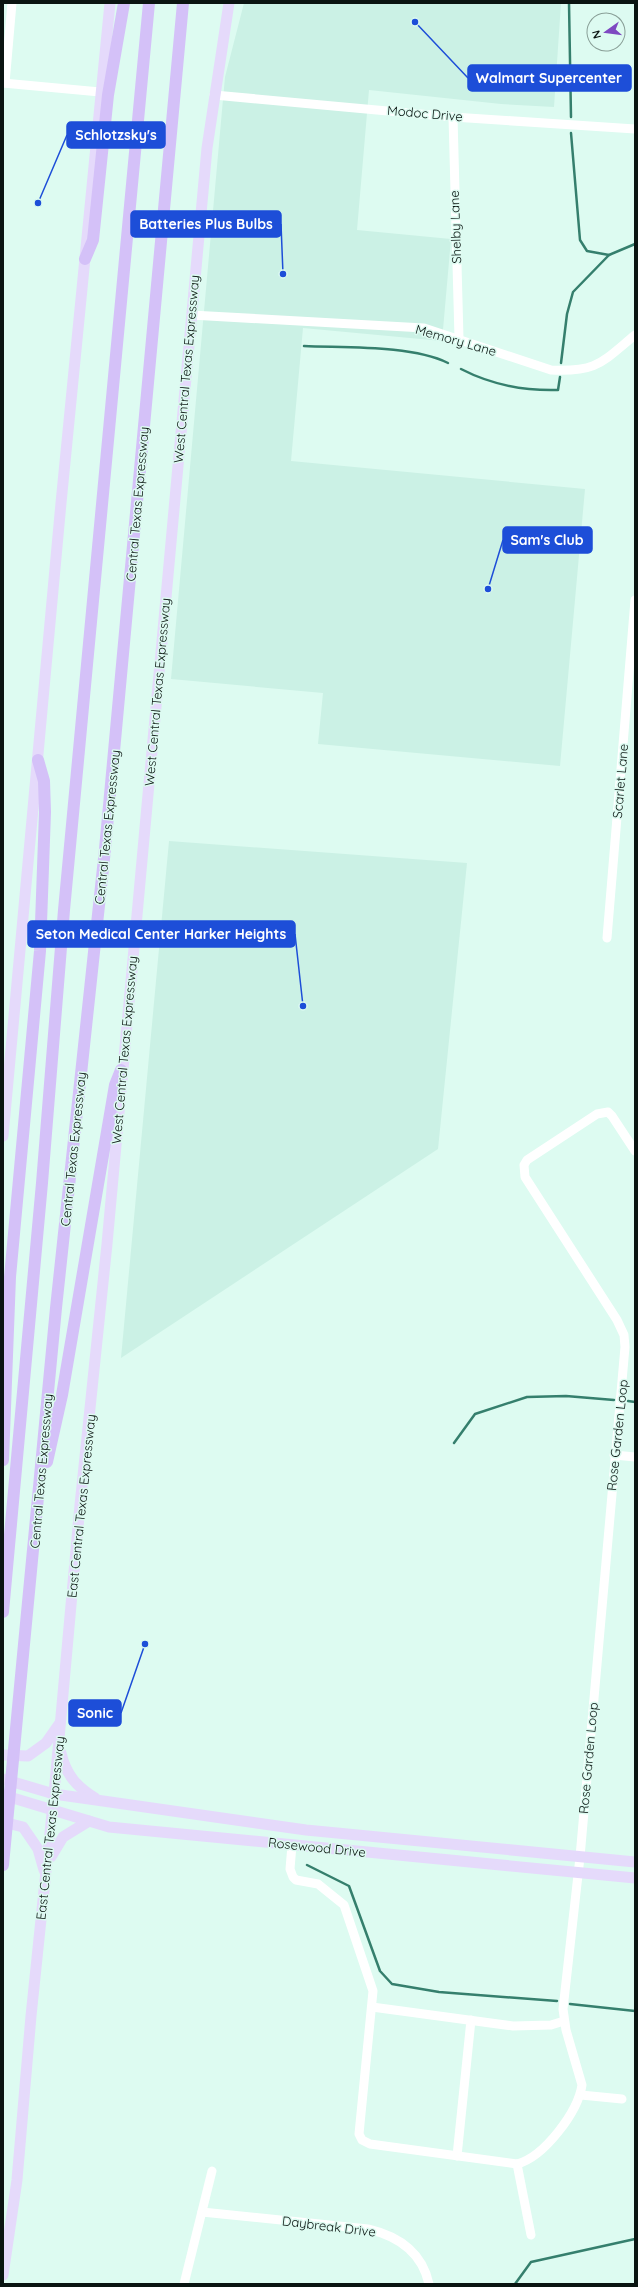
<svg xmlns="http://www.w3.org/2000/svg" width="638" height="2287" viewBox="0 0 638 2287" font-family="Quicksand,sans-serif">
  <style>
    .built { fill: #cbf1e5 }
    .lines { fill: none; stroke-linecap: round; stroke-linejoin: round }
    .stream { stroke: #357f6d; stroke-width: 2.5 }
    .minor { stroke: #fff; stroke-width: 9 }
    .major { stroke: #e5dafb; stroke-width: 11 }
    .highway { stroke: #d4c1f8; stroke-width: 12 }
    .labels { text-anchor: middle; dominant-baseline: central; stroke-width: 3; stroke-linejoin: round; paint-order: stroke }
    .street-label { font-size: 13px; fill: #0a1411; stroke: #ddfbf1 }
    .leader { fill: none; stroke: #1d4ed8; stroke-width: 1.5 }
    .callout-dot { fill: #1d4ed8; stroke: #ddfbf1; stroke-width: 1.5 }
    .callout { fill: #1d4ed8; stroke: #1d4ed8; stroke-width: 1.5 }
    .callout-label { font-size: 14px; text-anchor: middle; font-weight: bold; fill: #fff }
  </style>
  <rect width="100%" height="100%" fill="#ddfbf1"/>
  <g class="built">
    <path d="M 244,3 L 561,3 L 554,107 L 501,104 L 369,90 L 357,230 L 451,239 L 442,341 L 303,328 L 291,461 L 585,489 L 560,766 L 318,744 L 323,693 L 171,679 L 225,77 Z"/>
    <path d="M 169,841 L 467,863 L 438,1149 L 121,1358 Z"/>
  </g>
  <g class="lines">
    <g class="stream">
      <path d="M 569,3 L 571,117"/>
      <path d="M 571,133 L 580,240 L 587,251 L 609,255"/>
      <path d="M 304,346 C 345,348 411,345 448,363"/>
      <path d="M 561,363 L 567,314 L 573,292 L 609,255 L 635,244"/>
      <path d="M 461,369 C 490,384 525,391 558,390 L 560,377"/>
      <path d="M 628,1401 L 635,1402"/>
      <path d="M 454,1443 L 475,1414 L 527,1397 L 566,1396 L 614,1400"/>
      <path d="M 307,1865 L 349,1886 L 380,1971 L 392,1984 L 439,1992 L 557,2001"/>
      <path d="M 570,2004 L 635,2011"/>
      <path d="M 515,2284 L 531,2262 L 635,2239"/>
    </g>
    <g class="minor">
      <path d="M 3,83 L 100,92"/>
      <path d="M 5,83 L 12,3"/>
      <path d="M 214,95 L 453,117 L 635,129"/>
      <path d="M 453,117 L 459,338"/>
      <path d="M 191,315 L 424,328 L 551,370 C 597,372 601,363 635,335"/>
      <path d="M 607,938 L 635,600"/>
      <path d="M 614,1455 L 635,1457"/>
      <path d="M 292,1845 L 290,1869 L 293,1877 L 296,1880 L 318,1884 L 344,1905 L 373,1991 L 359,2134 L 362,2140 L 370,2144 L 517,2164 C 544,2157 578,2112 582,2085 L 566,2030 L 563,2009 L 580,1857 L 625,1347 L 624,1335 L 617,1320 L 525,1177 L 524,1165 L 527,1160 L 597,1114 L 608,1112 L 612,1116 L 635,1151"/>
      <path d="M 372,2007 L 513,2026 L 551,2025 L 564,2021"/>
      <path d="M 581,2095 L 622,2099"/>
      <path d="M 457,2156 L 471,2020"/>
      <path d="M 517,2164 L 531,2235"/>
      <path d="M 202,2212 L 368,2229 C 398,2236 422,2252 429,2284"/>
      <path d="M 184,2284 L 212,2171"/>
    </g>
    <g class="major">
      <path d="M 3,1136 L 61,503 L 110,3"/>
      <path d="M 61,1753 C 66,1775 77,1787 95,1798"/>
      <path d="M 3,1755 L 28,1756 L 46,1743 L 60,1723"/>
      <path d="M 3,1779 L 54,1794 L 306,1830 L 635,1862"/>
      <path d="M 3,1795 L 109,1827 L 635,1878"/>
      <path d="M 3,1822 L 23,1827 L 38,1849 L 44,1870"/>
      <path d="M 51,1857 L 63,1837 L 89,1821"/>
      <path d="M 3,2275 L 17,2180 L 31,2016 L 54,1794 L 80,1505 L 107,1244 L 207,148 L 229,3"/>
    </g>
    <g class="highway">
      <path d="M 85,259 L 93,240 L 108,95 L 124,3"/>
      <path d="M 3,1460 L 10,1277 L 40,951 L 45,812 L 44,781 L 38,760"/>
      <path d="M 47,1462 L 62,1395 L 115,1085 L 121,1070"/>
      <path d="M 3,1612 L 42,1183 L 64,910 L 149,3"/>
      <path d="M 3,1865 L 56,1308 L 105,849 L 183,3"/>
    </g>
  </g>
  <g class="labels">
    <g class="street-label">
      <text transform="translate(425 113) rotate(5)">Modoc Drive</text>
      <text transform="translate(455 227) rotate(-92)">Shelby Lane</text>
      <text transform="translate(456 340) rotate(16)">Memory Lane</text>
      <text transform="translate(186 369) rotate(-85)">West Central Texas Expressway</text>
      <text transform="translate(137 504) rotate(-85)">Central Texas Expressway</text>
      <text transform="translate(157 692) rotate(-85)">West Central Texas Expressway</text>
      <text transform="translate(620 781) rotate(-85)">Scarlet Lane</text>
      <text transform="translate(107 827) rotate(-84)">Central Texas Expressway</text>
      <text transform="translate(124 1050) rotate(-85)">West Central Texas Expressway</text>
      <text transform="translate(73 1149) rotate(-84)">Central Texas Expressway</text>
      <text transform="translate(617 1435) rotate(-84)">Rose Garden Loop</text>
      <text transform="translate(41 1471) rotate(-85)">Central Texas Expressway</text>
      <text transform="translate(81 1506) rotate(-84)">East Central Texas Expressway</text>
      <text transform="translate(588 1758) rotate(-85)">Rose Garden Loop</text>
      <text transform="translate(50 1828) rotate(-84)">East Central Texas Expressway</text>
      <text transform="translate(317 1847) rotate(6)">Rosewood Drive</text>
      <text transform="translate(329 2226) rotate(7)">Daybreak Drive</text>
    </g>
  </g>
  <path class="leader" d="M415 22L468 78M38 203L67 135M283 274L281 224M488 589L503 540M303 1006L295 934M145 1644L121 1713"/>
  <g class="callout-dot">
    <circle cx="415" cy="22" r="4"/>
    <circle cx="38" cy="203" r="4"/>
    <circle cx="283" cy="274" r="4"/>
    <circle cx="488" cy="589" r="4"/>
    <circle cx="303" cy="1006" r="4"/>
    <circle cx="145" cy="1644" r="4"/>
  </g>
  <g class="callout">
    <rect x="468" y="65" width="163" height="26" rx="4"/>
    <rect x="67" y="122" width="98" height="26" rx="4"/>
    <rect x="131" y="211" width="150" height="26" rx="4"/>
    <rect x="503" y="527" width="89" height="26" rx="4"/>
    <rect x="28" y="921" width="267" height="26" rx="4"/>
    <rect x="69" y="1700" width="52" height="26" rx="4"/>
  </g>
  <g class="callout-label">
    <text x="549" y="83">Walmart Supercenter</text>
    <text x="116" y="140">Schlotzsky's</text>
    <text x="206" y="229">Batteries Plus Bulbs</text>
    <text x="547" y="545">Sam's Club</text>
    <text x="161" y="939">Seton Medical Center Harker Heights</text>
    <text x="95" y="1718">Sonic</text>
  </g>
  <rect width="638" height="2287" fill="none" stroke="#0a1411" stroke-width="8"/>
  <g transform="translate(606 32) rotate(256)"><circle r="19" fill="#ddfbf1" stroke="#899f97"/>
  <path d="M0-3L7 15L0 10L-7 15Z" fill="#7e49c1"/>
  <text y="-6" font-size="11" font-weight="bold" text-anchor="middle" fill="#0a1411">N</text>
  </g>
</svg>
